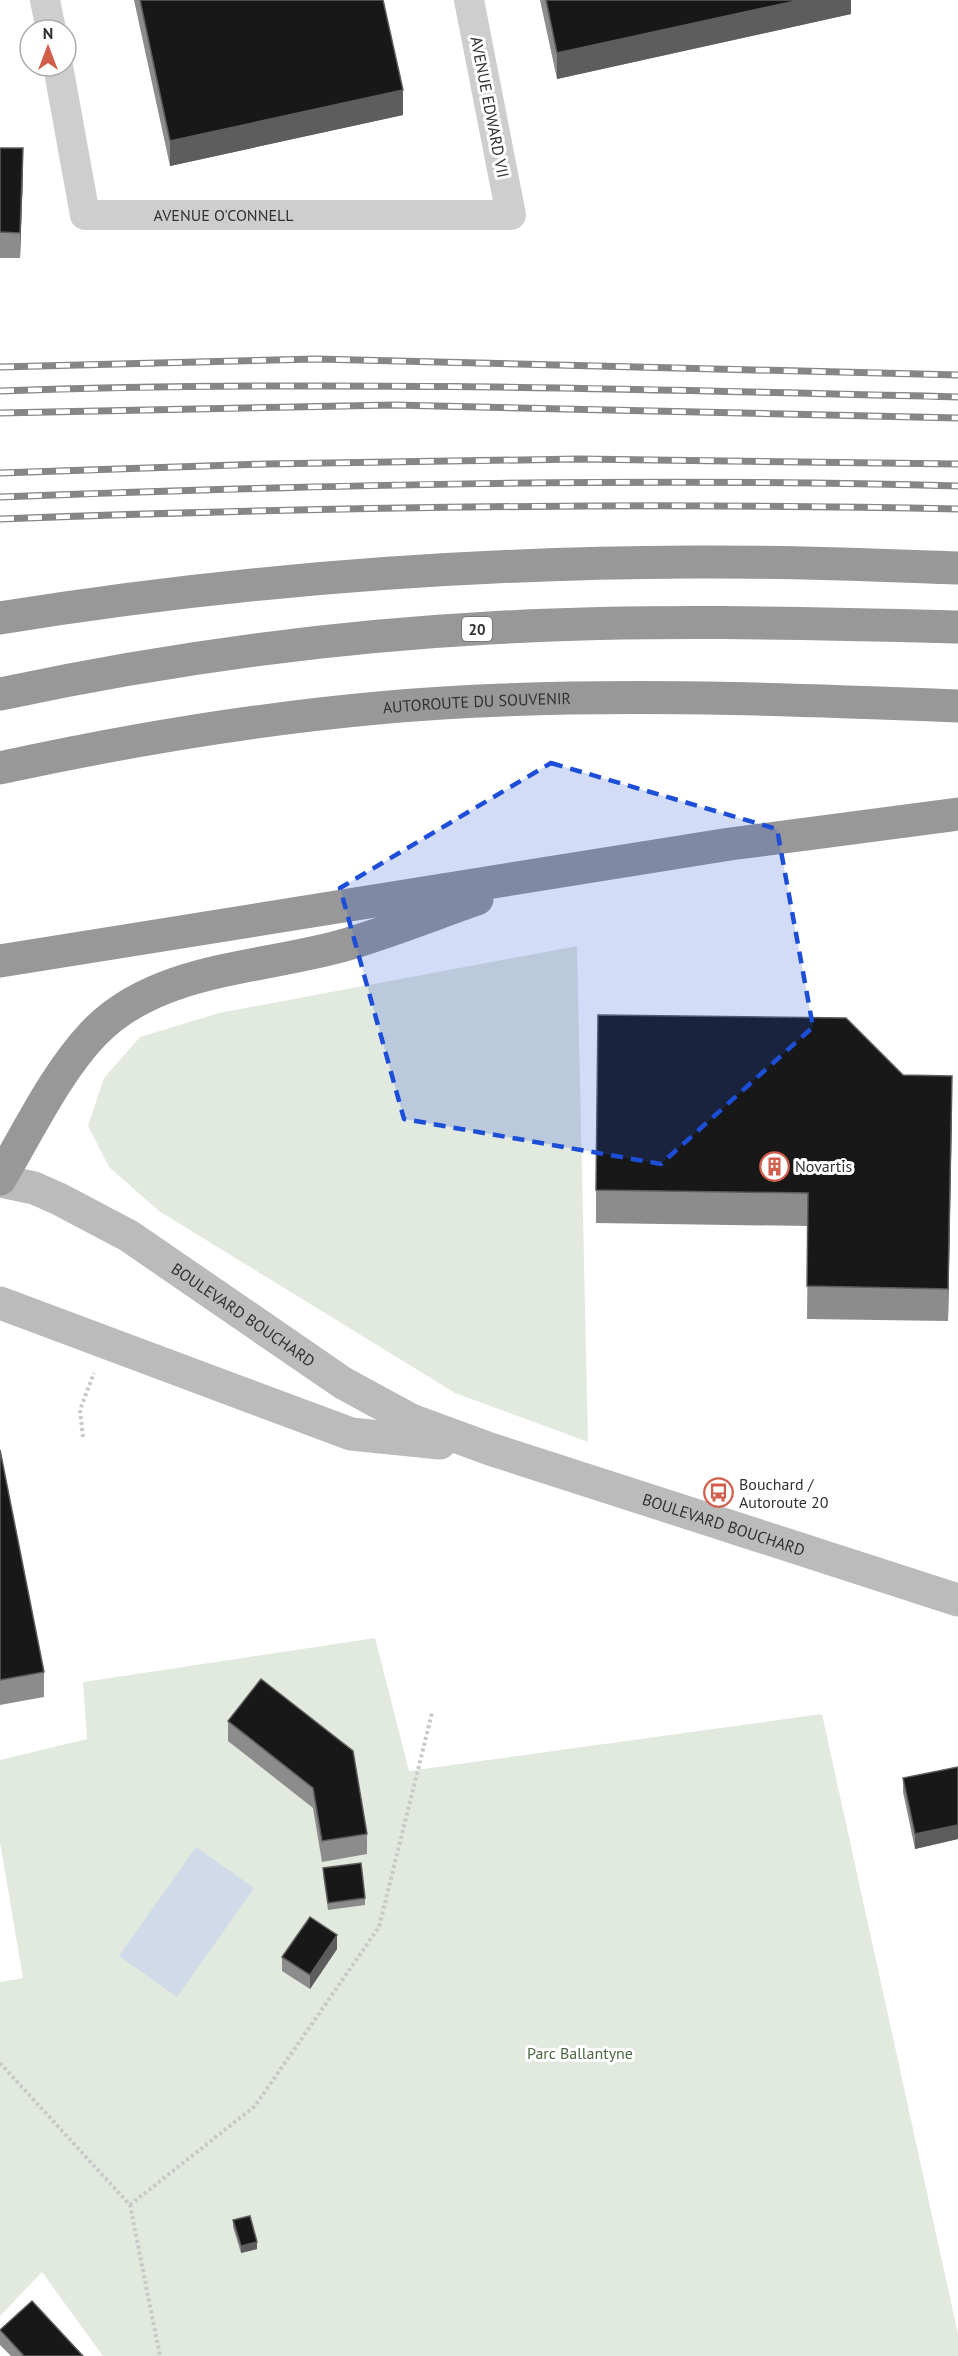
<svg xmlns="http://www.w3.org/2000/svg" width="958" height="2356" viewBox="0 0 958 2356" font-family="'PT Sans',sans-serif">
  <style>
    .green { fill: #e2e9de }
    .water { fill: #d0dae9 }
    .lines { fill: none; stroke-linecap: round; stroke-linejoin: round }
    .path { stroke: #c8c8c8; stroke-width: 4; stroke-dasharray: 3 3; stroke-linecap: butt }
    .minor { stroke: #cecece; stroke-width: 30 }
    .secondary { stroke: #bbb; stroke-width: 33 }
    .motorway { stroke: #989898; stroke-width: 33 }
    .rail-casing { stroke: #868686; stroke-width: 7 }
    .rail { stroke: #fff; stroke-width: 4.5; stroke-dasharray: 14; stroke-linecap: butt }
    .wall { fill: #8c8c8c }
    .shaded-wall { fill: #5d5d5d }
    .building { fill: #181818; stroke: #5d5d5d; stroke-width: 1.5 }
    .marked { fill: #1d4ed8; fill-opacity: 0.2; stroke: #1d4ed8; stroke-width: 4.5; stroke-dasharray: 12 8; stroke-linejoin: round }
    .labels { text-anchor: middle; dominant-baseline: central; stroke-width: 6; stroke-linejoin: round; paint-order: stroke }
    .shield { fill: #fff; stroke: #6f6f6f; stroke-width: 1.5 }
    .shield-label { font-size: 15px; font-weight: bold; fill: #313131 }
    .street-label { font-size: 16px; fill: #313131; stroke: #fff }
    .poi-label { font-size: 16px; fill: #313131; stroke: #fff; text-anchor: start }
    .park-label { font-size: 16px; fill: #4c6843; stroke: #fff }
  </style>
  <rect width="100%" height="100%" fill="#fff"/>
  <g class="green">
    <path d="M 577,946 L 588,1442 L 455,1393 L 159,1211 L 109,1167 L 88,1126 L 104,1078 L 140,1037 L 219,1013 Z"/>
    <path d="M 375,1638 L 409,1771 L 822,1714 L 958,2334 L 958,2356 L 103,2356 L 42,2272 L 0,2316 L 0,1982 L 23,1978 L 0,1842 L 0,1760 L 87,1739 L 83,1682 Z"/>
  </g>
  <path class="water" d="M 196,1847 L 254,1888 L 177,1997 L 119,1956 Z"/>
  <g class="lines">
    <g class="path">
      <path d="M 83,1437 L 80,1410 L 94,1373"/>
      <path d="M 0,2063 L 130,2205 L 160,2356"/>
      <path d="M 130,2205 L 255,2106 L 379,1927 L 432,1713"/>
    </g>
    <g class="minor">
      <path d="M 45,0 L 51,30"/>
      <path id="s1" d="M 58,66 L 85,215 L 511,215 L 469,0"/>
    </g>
    <g class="secondary">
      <path id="s2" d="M 0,1181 L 34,1188 L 59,1199 L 129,1236 L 343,1383 L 411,1420 L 490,1449 L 958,1600"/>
      <path d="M 0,1303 L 351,1434 L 440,1443"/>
    </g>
    <g class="motorway">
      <path d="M 0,618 C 229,581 460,563 692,562 C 781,561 870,565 958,568"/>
      <path d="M 0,694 C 160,660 325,637 489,628 C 645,619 801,623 958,627"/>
      <path id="s3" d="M 0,768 C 165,732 334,706 503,700 C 655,694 807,700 958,706"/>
      <path d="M 0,961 L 730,844 L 958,814"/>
      <path d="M 0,1179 C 28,1132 56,1073 93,1034 C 157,966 265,969 348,944 C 391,931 434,914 477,899"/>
    </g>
    <defs>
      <g id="rail">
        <path d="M 0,367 L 316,359 L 958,375"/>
        <path d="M 0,391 C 320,380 639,389 958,397"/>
        <path d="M 0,413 L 394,405 L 958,418"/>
        <path d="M 0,473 L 266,464 L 579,459 L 958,464"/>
        <path d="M 0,497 C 319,485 639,477 958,486"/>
        <path d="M 0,519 C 319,507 638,502 958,509"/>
      </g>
    </defs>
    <use href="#rail" class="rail-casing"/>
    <use href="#rail" class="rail"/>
  </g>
  <g class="wall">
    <path d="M 134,0 L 383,0 L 403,115 L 170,166 Z"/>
    <path d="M 540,0 L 851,0 L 851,14 L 557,79 Z"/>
    <path d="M 0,148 L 23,174 L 20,258 L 0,258 Z"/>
    <path d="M 903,1075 L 952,1108 L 948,1321 L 807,1319 L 808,1226 L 596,1223 L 596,1190 Z"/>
    <path d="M 0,1450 L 44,1672 L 44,1697 L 0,1705 Z"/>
    <path d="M 261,1679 L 367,1834 L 367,1854 L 322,1862 L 313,1808 L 228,1741 L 228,1721 Z"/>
    <path d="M 958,1767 L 958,1839 L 915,1849 L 903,1792 L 903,1778 Z"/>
    <path d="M 323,1868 L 365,1898 L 365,1905 L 328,1910 L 323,1875 Z"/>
    <path d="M 337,1949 L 310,1989 L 282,1971 L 282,1957 Z"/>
    <path d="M 233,2220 L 257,2249 L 241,2253 L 233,2227 Z"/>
    <path d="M 0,2330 L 83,2356 L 11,2356 L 0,2345 Z"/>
  </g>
  <g class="shaded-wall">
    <path d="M 800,0 L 851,0 L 851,14 L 557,79 L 557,53 Z"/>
    <path d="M 403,90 L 403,115 L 170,166 L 170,141 Z"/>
    <path d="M 23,148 L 23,174 L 20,258 L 20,233 Z"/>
    <path d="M 952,1076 L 952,1108 L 948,1321 L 948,1289 Z"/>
    <path d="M 958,1825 L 958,1839 L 915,1849 L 915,1834 Z"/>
    <path d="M 337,1935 L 337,1949 L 310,1989 L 310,1975 Z"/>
    <path d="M 257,2242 L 257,2249 L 241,2253 L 241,2246 Z"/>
  </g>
  <g class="building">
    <path d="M 140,0 L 383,0 L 403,90 L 170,141 Z"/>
    <path d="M 546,0 L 800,0 L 557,53 Z"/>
    <path d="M 0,148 L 23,148 L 20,233 L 0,232 Z"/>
    <path d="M 598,1015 L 846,1018 L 903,1075 L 952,1076 L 948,1289 L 807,1286 L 808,1193 L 596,1190 Z"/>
    <path d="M 0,1450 L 44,1672 L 0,1680 Z"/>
    <path d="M 261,1679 L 353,1751 L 367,1834 L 322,1841 L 313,1788 L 228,1721 Z"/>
    <path d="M 958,1767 L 958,1825 L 915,1834 L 903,1778 Z"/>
    <path d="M 361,1863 L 365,1898 L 328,1903 L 323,1868 Z"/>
    <path d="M 310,1917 L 337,1935 L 310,1975 L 282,1957 Z"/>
    <path d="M 250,2216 L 257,2242 L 241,2246 L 233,2220 Z"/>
    <path d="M 32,2301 L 83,2356 L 24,2356 L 0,2330 Z"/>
  </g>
  <path class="marked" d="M 551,763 L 777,829 L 813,1027 L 661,1164 L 404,1119 L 340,888 Z"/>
  <defs>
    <symbol id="building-ring" viewBox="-11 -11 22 22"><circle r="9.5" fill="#fff" stroke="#d15f4b" stroke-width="1.5"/><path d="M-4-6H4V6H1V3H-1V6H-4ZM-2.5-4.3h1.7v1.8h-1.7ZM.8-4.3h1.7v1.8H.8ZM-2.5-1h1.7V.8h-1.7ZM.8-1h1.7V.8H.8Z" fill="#d15f4b"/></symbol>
    <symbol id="bus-ring" viewBox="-11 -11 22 22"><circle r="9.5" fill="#fff" stroke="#d15f4b" stroke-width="1.5"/><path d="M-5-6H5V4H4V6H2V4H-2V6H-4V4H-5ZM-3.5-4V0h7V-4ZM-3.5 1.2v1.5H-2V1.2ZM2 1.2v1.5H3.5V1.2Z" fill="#d15f4b"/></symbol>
  </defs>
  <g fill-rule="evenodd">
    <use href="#building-ring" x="758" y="1150" width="33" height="33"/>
    <use href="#bus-ring" x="702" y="1476" width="33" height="33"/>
  </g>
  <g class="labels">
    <rect class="shield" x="462" y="617" width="30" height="24" rx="4.5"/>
    <g class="shield-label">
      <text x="477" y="629">20</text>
    </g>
    <g class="street-label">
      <text transform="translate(490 107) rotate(79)">AVENUE EDWARD VII</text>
      <text stroke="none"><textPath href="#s1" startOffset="290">AVENUE O'CONNELL</textPath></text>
      <text stroke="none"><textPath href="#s3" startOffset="482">AUTOROUTE DU SOUVENIR</textPath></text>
      <text stroke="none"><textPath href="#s2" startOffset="280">BOULEVARD BOUCHARD</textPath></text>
      <text stroke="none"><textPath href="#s2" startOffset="808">BOULEVARD BOUCHARD</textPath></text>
    </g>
    <g class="poi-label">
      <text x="795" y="1166">Novartis</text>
      <text x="739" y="1484">Bouchard /<tspan x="739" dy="18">Autoroute 20</tspan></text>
    </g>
    <g class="park-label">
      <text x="580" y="2053">Parc Ballantyne</text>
    </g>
  </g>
  <g transform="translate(48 48)"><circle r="28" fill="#ffffff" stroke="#adadad" stroke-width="1.5"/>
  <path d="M0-4.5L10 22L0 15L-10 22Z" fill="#d15f4b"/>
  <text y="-9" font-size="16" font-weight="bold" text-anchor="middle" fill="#313131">N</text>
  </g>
</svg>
